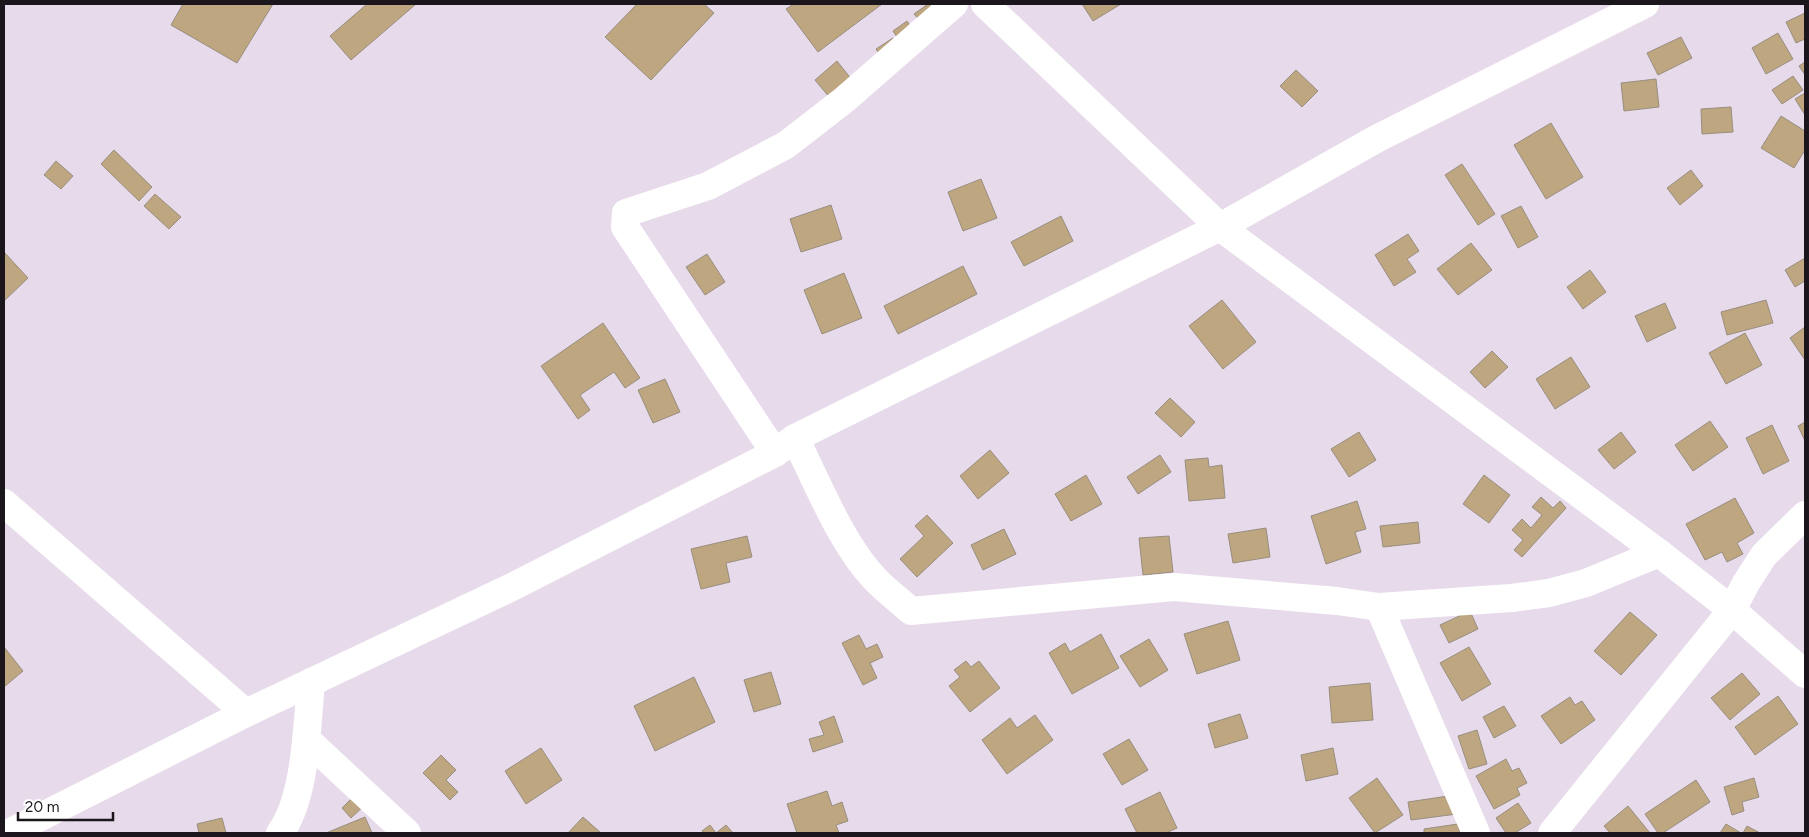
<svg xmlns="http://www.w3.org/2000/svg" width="1809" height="837" viewBox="0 0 1809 837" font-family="Figtree,sans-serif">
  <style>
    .building { fill: #bea680; stroke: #988e7f }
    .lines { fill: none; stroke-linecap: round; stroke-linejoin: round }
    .minor { stroke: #fff; stroke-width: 28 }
  </style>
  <rect width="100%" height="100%" fill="#e7daea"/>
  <g class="building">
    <path d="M 183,4 L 273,4 L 237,63 L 171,25 Z"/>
    <path d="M 367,4 L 416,4 L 351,60 L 330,36 Z"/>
    <path d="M 637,4 L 704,4 L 714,13 L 651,80 L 605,37 Z"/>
    <path d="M 794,4 L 882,4 L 818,52 L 786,9 Z"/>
    <path d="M 928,4 L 931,4 L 937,11 L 922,23 L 914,14 Z"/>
    <path d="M 1082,4 L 1121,4 L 1093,21 Z"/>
    <path d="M 1805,13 L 1805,39 L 1796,43 L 1786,22 Z"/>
    <path d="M 907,21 L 913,30 L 899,40 L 893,31 Z"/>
    <path d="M 1778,33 L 1793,59 L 1766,74 L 1752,48 Z"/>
    <path d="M 1681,37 L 1692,58 L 1658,75 L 1647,53 Z"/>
    <path d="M 893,38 L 898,47 L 882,58 L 876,49 Z"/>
    <path d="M 837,61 L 852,80 L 830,98 L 815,80 Z"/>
    <path d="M 1805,62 L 1805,75 L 1799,66 Z"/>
    <path d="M 1296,70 L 1318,91 L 1302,107 L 1280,86 Z"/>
    <path d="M 1793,76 L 1803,90 L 1782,104 L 1772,90 Z"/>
    <path d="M 1656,79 L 1659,107 L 1624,111 L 1621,83 Z"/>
    <path d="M 1805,93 L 1805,115 L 1795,99 Z"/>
    <path d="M 1731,107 L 1733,132 L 1702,134 L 1701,109 Z"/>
    <path d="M 1781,116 L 1805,131 L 1805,150 L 1794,168 L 1761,148 Z"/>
    <path d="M 1551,123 L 1583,177 L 1546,199 L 1514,145 Z"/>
    <path d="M 114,150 L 152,187 L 139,201 L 101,164 Z"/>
    <path d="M 56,161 L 73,176 L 61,189 L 44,175 Z"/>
    <path d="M 1462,164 L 1495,214 L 1478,225 L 1445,175 Z"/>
    <path d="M 1691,170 L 1703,186 L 1680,205 L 1667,188 Z"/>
    <path d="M 981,179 L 997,218 L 963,231 L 948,192 Z"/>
    <path d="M 155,194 L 181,217 L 169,229 L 144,206 Z"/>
    <path d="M 831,205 L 842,239 L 801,252 L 790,219 Z"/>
    <path d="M 1521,206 L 1538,237 L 1518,248 L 1501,216 Z"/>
    <path d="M 1061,216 L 1073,241 L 1024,266 L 1011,242 Z"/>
    <path d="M 1408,234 L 1419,251 L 1407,259 L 1416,272 L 1394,286 L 1375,255 Z"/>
    <path d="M 1471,243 L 1492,270 L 1458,295 L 1437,269 Z"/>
    <path d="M 4,252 L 28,278 L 4,301 Z"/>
    <path d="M 707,254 L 725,282 L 705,295 L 686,267 Z"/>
    <path d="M 1805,258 L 1805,281 L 1795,287 L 1785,270 Z"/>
    <path d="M 963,266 L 977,294 L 898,334 L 884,306 Z"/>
    <path d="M 1590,270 L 1606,292 L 1583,309 L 1567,287 Z"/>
    <path d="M 844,273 L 862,318 L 822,334 L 804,290 Z"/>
    <path d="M 1222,300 L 1256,342 L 1223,369 L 1189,326 Z"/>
    <path d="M 1766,300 L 1773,323 L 1727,335 L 1721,312 Z"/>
    <path d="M 1665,303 L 1676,328 L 1647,342 L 1635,316 Z"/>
    <path d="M 603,323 L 640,378 L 625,388 L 614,372 L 580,395 L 590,410 L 578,419 L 541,366 Z"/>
    <path d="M 1805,327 L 1805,360 L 1790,338 Z"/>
    <path d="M 1745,333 L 1762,365 L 1726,384 L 1709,353 Z"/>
    <path d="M 1492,351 L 1508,367 L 1485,388 L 1470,372 Z"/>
    <path d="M 1571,357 L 1590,387 L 1555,409 L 1536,379 Z"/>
    <path d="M 665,379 L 680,412 L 653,423 L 638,390 Z"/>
    <path d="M 1170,398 L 1195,422 L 1181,437 L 1155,413 Z"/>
    <path d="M 1710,421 L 1728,447 L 1693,471 L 1675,445 Z"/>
    <path d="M 1805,422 L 1805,441 L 1798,426 Z"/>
    <path d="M 1772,425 L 1789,461 L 1763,474 L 1746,438 Z"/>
    <path d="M 1359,432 L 1376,460 L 1349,477 L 1331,449 Z"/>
    <path d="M 1621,432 L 1636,452 L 1614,469 L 1598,450 Z"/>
    <path d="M 990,450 L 1009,473 L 978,499 L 960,476 Z"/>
    <path d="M 1160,455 L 1171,472 L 1138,494 L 1127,477 Z"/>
    <path d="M 1208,458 L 1209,467 L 1222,465 L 1225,498 L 1189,501 L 1185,460 Z"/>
    <path d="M 1086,475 L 1102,504 L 1071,521 L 1055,494 Z"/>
    <path d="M 1484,475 L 1510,495 L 1489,523 L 1463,504 Z"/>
    <path d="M 1541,497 L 1553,508 L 1560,501 L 1566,508 L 1522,557 L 1514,550 L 1523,540 L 1512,530 L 1522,519 L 1531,528 L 1542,515 L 1532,507 Z"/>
    <path d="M 1735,498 L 1754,533 L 1737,543 L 1743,554 L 1727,562 L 1722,552 L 1705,560 L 1686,524 Z"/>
    <path d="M 1357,501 L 1366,529 L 1355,532 L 1361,552 L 1326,564 L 1311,516 Z"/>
    <path d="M 927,515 L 953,543 L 917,577 L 900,559 L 924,536 L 915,526 Z"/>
    <path d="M 1418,522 L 1420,543 L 1383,547 L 1380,526 Z"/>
    <path d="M 1266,528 L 1270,557 L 1233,563 L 1228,534 Z"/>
    <path d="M 1004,529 L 1016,554 L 983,570 L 971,545 Z"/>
    <path d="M 747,536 L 752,557 L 726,563 L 730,582 L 701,589 L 691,549 Z"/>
    <path d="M 1169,536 L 1173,572 L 1143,575 L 1139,538 Z"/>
    <path d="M 1470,611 L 1478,629 L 1449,643 L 1440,625 Z"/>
    <path d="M 1630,612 L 1657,635 L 1621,675 L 1594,651 Z"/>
    <path d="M 1228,621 L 1240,660 L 1197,674 L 1184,634 Z"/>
    <path d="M 1101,634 L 1119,668 L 1072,694 L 1049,653 L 1065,643 L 1070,652 Z"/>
    <path d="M 859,635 L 866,649 L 877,644 L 883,657 L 870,663 L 877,678 L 863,685 L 842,643 Z"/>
    <path d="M 1149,639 L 1168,670 L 1140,687 L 1120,656 Z"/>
    <path d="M 4,647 L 23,671 L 4,687 Z"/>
    <path d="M 1469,647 L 1491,684 L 1462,701 L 1440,663 Z"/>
    <path d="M 966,661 L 971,667 L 979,661 L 1000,688 L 970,712 L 949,686 L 960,677 L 954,670 Z"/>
    <path d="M 771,672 L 781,704 L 754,712 L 744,680 Z"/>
    <path d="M 1742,673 L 1760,694 L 1730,720 L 1711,698 Z"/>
    <path d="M 694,677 L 715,722 L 655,751 L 634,706 Z"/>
    <path d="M 1370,683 L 1373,720 L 1332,723 L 1329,687 Z"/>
    <path d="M 1778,696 L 1798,724 L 1755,755 L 1735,727 Z"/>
    <path d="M 1570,697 L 1575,705 L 1582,701 L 1595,720 L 1561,744 L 1541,716 Z"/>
    <path d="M 1504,706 L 1516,726 L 1494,738 L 1483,717 Z"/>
    <path d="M 1240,714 L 1248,738 L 1215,748 L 1208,724 Z"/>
    <path d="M 1035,715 L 1053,740 L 1007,774 L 982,740 L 1010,718 L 1017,728 Z"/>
    <path d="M 834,716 L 843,742 L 813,752 L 809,739 L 824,735 L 819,722 Z"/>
    <path d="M 1477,730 L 1487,764 L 1469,769 L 1458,736 Z"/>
    <path d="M 1129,739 L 1148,770 L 1122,785 L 1103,754 Z"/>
    <path d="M 541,748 L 562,780 L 526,804 L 505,771 Z"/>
    <path d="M 1333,748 L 1338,774 L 1306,781 L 1301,755 Z"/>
    <path d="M 441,755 L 456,770 L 446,780 L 458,792 L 450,800 L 423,773 Z"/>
    <path d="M 1506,759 L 1512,771 L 1519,768 L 1527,783 L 1517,788 L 1520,795 L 1494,809 L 1476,776 Z"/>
    <path d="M 1377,778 L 1403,815 L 1375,833 L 1349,798 Z"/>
    <path d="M 1754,778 L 1759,797 L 1742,802 L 1744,811 L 1732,815 L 1724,787 Z"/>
    <path d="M 1696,780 L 1710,802 L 1663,833 L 1658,833 L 1645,814 Z"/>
    <path d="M 827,791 L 832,806 L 842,802 L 848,821 L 836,825 L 839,833 L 797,833 L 787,804 Z"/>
    <path d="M 1160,792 L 1177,828 L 1166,833 L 1137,833 L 1125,809 Z"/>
    <path d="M 357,793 L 367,803 L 351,818 L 342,808 Z"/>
    <path d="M 1455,795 L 1457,814 L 1411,820 L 1408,802 Z"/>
    <path d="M 1518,803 L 1531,823 L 1515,833 L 1506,833 L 1496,818 Z"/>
    <path d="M 1628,806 L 1650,833 L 1610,833 L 1604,826 Z"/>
    <path d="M 365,817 L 372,833 L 326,833 Z"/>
    <path d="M 583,817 L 601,833 L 568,833 Z"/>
    <path d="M 222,818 L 226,833 L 199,833 L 197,824 Z"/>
    <path d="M 1458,824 L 1460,833 L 1424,833 L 1424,829 Z"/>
    <path d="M 1726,824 L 1741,833 L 1720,833 Z"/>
    <path d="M 710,825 L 716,833 L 726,825 L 733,833 L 704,833 L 702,831 Z"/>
    <path d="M 1747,826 L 1760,833 L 1743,833 Z"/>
  </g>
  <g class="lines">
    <g class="minor">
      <path d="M 985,4 L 1220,227 L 1659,553 L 1732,610 L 1805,674"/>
      <path d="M 795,438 C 817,482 841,543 874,578 C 885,590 899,600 911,611 L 1174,587 L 1337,601 L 1379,607 L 1476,833"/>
      <path d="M 775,453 L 625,227 L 626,213 L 708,186 L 786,145 L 844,100 L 954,4"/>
      <path d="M 4,503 L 246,713"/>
      <path d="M 1379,607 L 1511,598 L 1549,593 L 1586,583 L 1659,553"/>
      <path d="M 306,739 L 407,833"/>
      <path d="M 9,833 L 246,713 L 510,588 L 775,453 L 795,438 L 1220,227 L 1378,138 L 1645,4"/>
      <path d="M 280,833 C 306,798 307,725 311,682"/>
      <path d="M 1552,833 L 1732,610 L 1746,583 L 1764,555 L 1805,515"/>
    </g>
  </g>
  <rect width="1809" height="837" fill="none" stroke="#1a161b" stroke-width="10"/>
  <path d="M18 812v8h95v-8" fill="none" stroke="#1a161b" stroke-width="2.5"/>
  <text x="25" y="812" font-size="15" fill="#1a161b" stroke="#ffffff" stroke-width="4" paint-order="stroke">20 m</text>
</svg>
